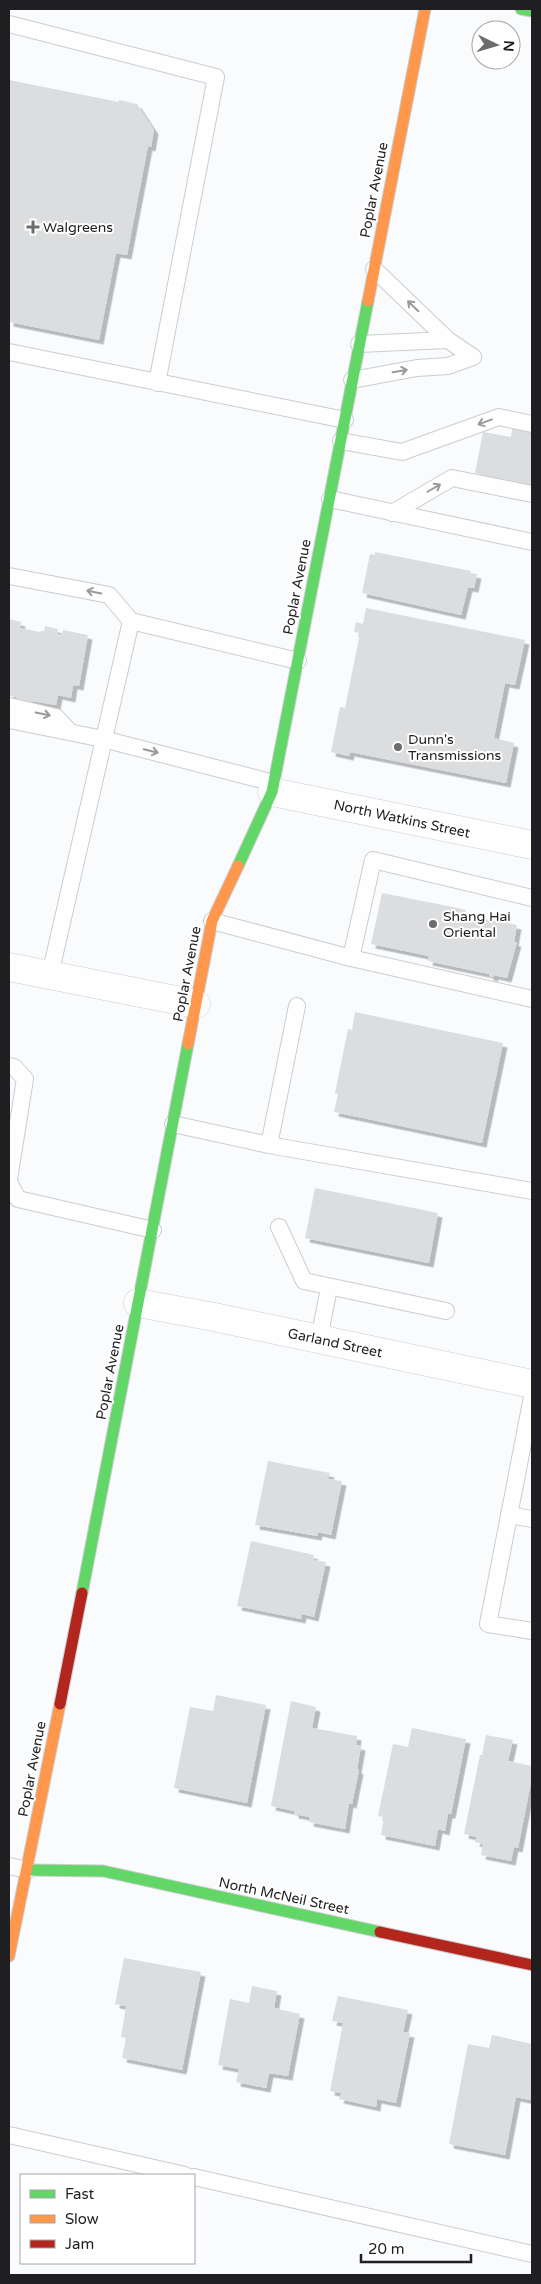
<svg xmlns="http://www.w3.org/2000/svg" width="541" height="2284" viewBox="0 0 541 2284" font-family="'Varela Round',sans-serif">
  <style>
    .building { fill: #dcdddf; filter: url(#shadow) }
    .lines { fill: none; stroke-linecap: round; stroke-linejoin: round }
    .lane-casing { stroke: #cccdcf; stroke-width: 18 }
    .street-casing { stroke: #cccdcf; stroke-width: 29 }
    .fast-casing { stroke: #cccdcf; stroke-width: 13 }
    .slow-casing { stroke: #cccdcf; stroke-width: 13 }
    .jam-casing { stroke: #cccdcf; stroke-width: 13 }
    .lane { stroke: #fefeff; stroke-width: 16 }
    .street { stroke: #fefeff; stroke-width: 28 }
    .fast { stroke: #63d668; stroke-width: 11 }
    .slow { stroke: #ff974d; stroke-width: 11 }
    .jam { stroke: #b3261e; stroke-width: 11 }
    .oneway { stroke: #9a9a9b }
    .poi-dot { fill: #6b6c6e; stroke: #fff; stroke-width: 2 }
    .labels { text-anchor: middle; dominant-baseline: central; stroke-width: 4; stroke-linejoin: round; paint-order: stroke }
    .street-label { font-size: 14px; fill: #1f1f21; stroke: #fff }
    .poi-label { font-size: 14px; fill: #1f1f21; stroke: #fff; text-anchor: start }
  </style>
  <defs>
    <filter id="shadow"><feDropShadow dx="4.5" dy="4.5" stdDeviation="0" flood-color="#0004"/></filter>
  </defs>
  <rect width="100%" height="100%" fill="#f9fbfd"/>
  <g class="building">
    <path d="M 9,80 L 119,102 L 119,100 L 137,104 L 154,130 L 151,147 L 148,146 L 127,255 L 116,253 L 99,340 L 9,322 Z"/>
    <path d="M 513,423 L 532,427 L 532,486 L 475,473 L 483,432 L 511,437 Z"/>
    <path d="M 375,552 L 471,571 L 470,573 L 477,574 L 474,588 L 468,587 L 461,615 L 362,593 L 370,554 L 375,555 Z"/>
    <path d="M 366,608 L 525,640 L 515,685 L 505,683 L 494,738 L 514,743 L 506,783 L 350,752 L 349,756 L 331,752 L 340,707 L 345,708 L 360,633 L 354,632 L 356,622 L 363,624 Z"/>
    <path d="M 9,619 L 21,622 L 20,628 L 40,632 L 41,631 L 44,631 L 45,626 L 58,629 L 57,634 L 62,635 L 63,630 L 88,635 L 79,686 L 73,685 L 71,698 L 58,695 L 56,705 L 32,701 L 32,706 L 16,703 L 17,697 L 9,696 Z"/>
    <path d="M 382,893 L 443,905 L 466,910 L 465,915 L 517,925 L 514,942 L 517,942 L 507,978 L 494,975 L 494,977 L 489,976 L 489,974 L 428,961 L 429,956 L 371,944 Z"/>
    <path d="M 355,1012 L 503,1043 L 482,1143 L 334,1112 L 338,1094 L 335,1093 L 348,1029 L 352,1030 Z"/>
    <path d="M 315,1188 L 438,1213 L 429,1263 L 305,1238 Z"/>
    <path d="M 268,1461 L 330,1473 L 328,1479 L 342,1481 L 331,1535 L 318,1532 L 317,1536 L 255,1525 Z"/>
    <path d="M 251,1541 L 314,1555 L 313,1560 L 326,1562 L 314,1617 L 302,1614 L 301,1619 L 237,1606 Z"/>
    <path d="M 216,1695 L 266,1705 L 247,1803 L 174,1788 L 190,1707 L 213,1711 Z"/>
    <path d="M 291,1701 L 316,1707 L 312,1728 L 357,1736 L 356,1745 L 361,1746 L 357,1769 L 359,1770 L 352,1804 L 349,1803 L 345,1829 L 309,1822 L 310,1817 L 294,1814 L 294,1811 L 271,1806 Z"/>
    <path d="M 412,1728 L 466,1739 L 451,1814 L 448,1814 L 445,1831 L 438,1829 L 435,1846 L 381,1835 L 384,1817 L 378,1816 L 393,1744 L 408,1747 Z"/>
    <path d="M 486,1735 L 513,1740 L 508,1761 L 532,1766 L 532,1777 L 518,1848 L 514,1847 L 511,1861 L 481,1855 L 483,1844 L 475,1842 L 477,1837 L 464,1834 L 480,1755 L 482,1755 Z"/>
    <path d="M 124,1958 L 201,1972 L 182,2070 L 122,2058 L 126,2038 L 121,2037 L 126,2006 L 115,2004 Z"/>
    <path d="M 252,1986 L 277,1991 L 274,2008 L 300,2014 L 288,2076 L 269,2073 L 266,2088 L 236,2082 L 239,2069 L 218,2065 L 230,1999 L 249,2003 Z"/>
    <path d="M 338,1996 L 408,2010 L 403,2032 L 410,2033 L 396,2103 L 377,2099 L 376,2107 L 339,2099 L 341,2093 L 330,2091 L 343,2023 L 332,2021 Z"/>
    <path d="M 492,2035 L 532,2044 L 532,2086 L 530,2100 L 516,2097 L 505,2155 L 449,2144 L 468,2044 L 489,2048 Z"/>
  </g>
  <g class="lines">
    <defs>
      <g id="lane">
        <path d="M 9,24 L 216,77 L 157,383"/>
        <path d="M 374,269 L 448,340 L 473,357"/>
        <path d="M 359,344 L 448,340"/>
        <path d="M 9,352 L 345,420"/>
        <path d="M 352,380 L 417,368 L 448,366 L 473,357"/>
        <path d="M 341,441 L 402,452 L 499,417 L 532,424"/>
        <path d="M 330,499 L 532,542"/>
        <path d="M 392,513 L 452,478 L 532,494"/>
        <path d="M 9,576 L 109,595 L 131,621"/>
        <path d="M 9,706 L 56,717 L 70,732"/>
        <path d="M 9,720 L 103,739 L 274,783"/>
        <path d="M 212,921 L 351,958 L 532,999"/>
        <path d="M 351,958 L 373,860 L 532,898"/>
        <path d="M 50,975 L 131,621 L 298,661"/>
        <path d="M 9,1066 L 14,1067 L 25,1079 L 9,1179"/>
        <path d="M 173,1124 L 269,1145 L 532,1191"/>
        <path d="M 269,1145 L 297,1006"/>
        <path d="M 9,1182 L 18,1199 L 153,1230"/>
        <path d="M 279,1227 L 304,1281 L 446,1311"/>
        <path d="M 319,1339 L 329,1288"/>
        <path d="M 532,1397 L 488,1624 L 532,1631"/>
        <path d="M 509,1515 L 532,1519"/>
        <path d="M 9,1866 L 28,1870"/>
        <path d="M 9,2135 L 185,2175"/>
        <path d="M 194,2177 L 532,2254"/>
      </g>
      <g id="street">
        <path d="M 272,792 L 532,845"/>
        <path d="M 9,967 L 196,1004"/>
        <path d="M 138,1303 L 214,1317 L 532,1384"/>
      </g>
      <g id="fast">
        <path d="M 521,9 L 532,11"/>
        <path d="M 238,866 L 272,792 L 368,301"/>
        <path d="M 82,1593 L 188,1044"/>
        <path d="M 28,1870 L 103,1871 L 380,1932"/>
      </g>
      <g id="slow">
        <path d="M 368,301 L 425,9"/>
        <path d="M 188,1044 L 212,921 L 238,866"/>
        <path d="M 9,1956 L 60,1704"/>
      </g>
      <g id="jam">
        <path d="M 60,1704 L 82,1593"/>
        <path d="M 380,1932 L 532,1965"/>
      </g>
    </defs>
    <use href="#lane" class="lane-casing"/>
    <use href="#street" class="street-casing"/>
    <use href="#fast" class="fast-casing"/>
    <use href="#slow" class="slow-casing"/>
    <use href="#jam" class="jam-casing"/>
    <use href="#lane" class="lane"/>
    <use href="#street" class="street"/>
    <use href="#fast" class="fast"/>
    <use href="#slow" class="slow"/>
    <use href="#jam" class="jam"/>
  </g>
  <defs><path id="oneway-shaft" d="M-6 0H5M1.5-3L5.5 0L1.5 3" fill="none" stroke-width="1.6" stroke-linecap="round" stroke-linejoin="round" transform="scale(1.25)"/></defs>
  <g class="oneway">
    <use href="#oneway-shaft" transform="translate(413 306) rotate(-136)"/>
    <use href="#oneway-shaft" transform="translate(400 371) rotate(-10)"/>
    <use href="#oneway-shaft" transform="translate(485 422) rotate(160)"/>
    <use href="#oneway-shaft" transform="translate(434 488) rotate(-30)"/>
    <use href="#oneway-shaft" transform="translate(94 592) rotate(-169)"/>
    <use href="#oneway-shaft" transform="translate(43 714) rotate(12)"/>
    <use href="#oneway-shaft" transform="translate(151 751) rotate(14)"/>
  </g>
  <g class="poi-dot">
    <path d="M30.5 219.5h5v5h5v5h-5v5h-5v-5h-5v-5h5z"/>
    <circle cx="398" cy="747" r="5"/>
    <circle cx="433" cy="924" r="5"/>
  </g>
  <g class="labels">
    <g class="street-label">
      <text transform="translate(374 190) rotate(-79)">Poplar Avenue</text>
      <text transform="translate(297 587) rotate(-79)">Poplar Avenue</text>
      <text transform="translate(402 819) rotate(12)">North Watkins Street</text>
      <text transform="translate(187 974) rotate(-79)">Poplar Avenue</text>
      <text transform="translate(335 1343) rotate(12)">Garland Street</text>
      <text transform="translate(110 1372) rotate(-79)">Poplar Avenue</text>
      <text transform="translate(32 1769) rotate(-79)">Poplar Avenue</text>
      <text transform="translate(284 1896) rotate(12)">North McNeil Street</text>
    </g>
    <g class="poi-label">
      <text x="43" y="227">Walgreens</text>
      <text x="408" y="739">Dunn's<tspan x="408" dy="16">Transmissions</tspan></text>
      <text x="443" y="916">Shang Hai<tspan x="443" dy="16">Oriental</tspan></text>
    </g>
  </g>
  <rect width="541" height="2284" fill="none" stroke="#1f1f21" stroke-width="20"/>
  <rect x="20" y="2174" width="175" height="90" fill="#ffffff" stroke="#a5a5a6"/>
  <rect x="30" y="2190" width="25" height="8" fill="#63d668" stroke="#a5a5a6"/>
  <text x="65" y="2199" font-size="15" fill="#1f1f21">Fast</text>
  <rect x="30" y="2215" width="25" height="8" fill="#ff974d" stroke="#a5a5a6"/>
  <text x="65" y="2224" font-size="15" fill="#1f1f21">Slow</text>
  <rect x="30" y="2240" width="25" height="8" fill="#b3261e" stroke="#a5a5a6"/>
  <text x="65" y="2249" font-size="15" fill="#1f1f21">Jam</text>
  <g transform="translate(496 45) rotate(95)"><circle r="24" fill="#ffffff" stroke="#a5a5a6"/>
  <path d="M0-4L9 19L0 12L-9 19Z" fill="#6b6c6e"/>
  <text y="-8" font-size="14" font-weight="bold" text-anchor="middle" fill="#1f1f21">N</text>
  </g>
  <path d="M361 2254v8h110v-8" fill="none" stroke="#1f1f21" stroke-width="2.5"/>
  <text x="368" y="2254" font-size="15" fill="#1f1f21" stroke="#ffffff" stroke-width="4" paint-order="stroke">20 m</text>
</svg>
